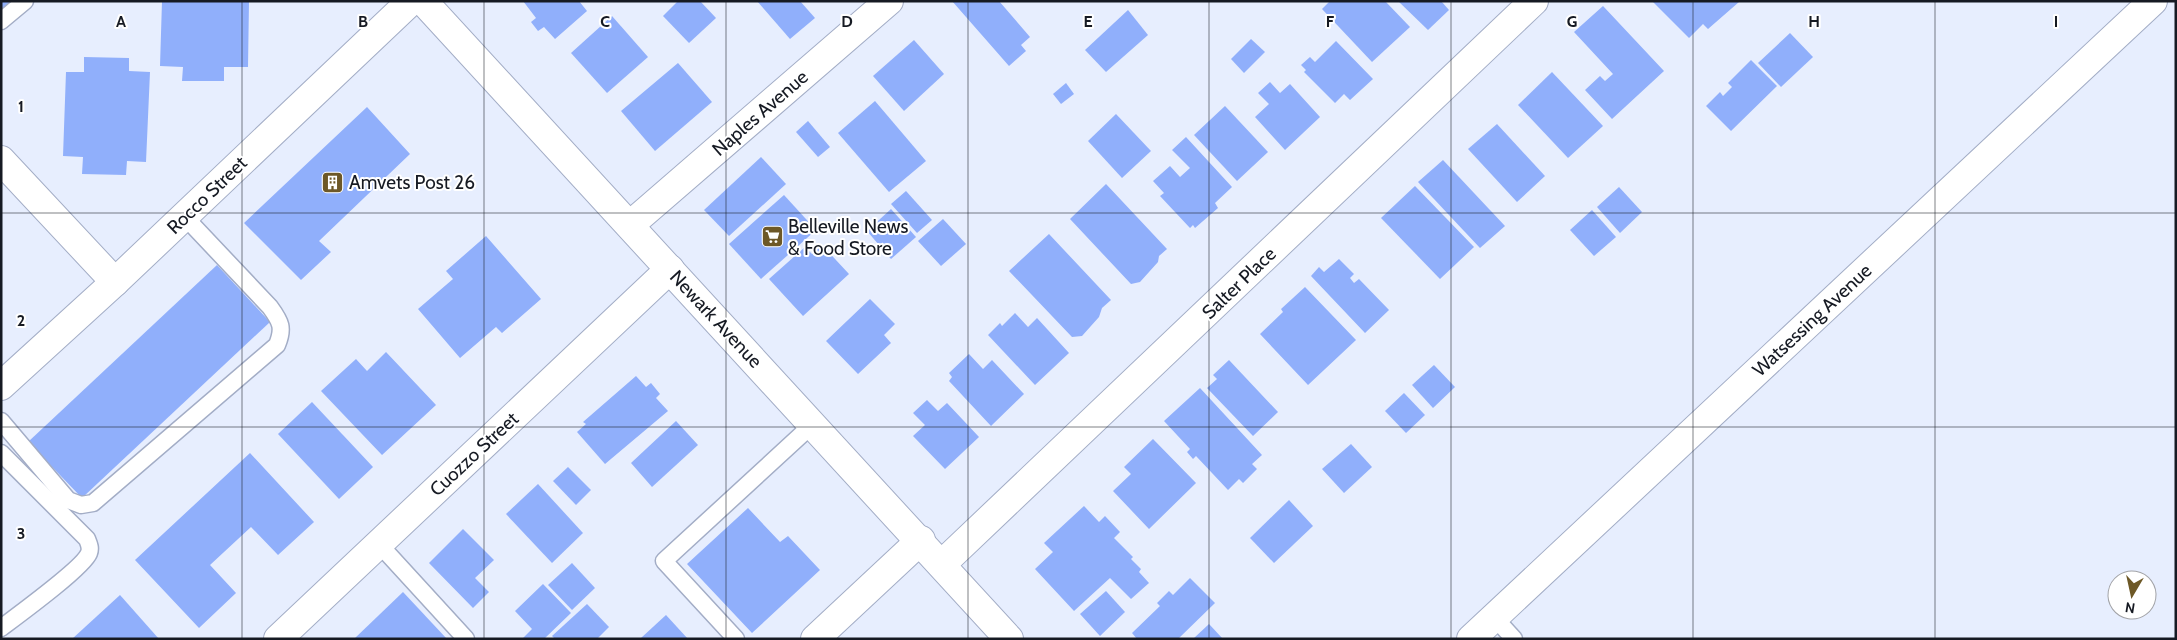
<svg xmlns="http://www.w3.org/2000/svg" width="2177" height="640" viewBox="0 0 2177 640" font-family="Cabin,sans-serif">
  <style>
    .building { fill: #90affb }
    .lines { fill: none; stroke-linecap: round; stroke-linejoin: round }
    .lane-casing { stroke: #a3adc6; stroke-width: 19 }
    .street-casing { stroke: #a3adc6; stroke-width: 30 }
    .lane { stroke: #fff; stroke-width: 16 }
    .street { stroke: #fff; stroke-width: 28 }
    .grid { fill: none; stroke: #161a23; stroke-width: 1; stroke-opacity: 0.55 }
    .labels { text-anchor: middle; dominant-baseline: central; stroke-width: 4; stroke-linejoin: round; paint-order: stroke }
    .street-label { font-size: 19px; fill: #161a23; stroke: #fff }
    .poi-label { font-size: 19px; fill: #161a23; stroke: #fff; text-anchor: start }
    .grid-label { font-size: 16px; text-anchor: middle; font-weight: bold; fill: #161a23; stroke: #fff; stroke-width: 4; stroke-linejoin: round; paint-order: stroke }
  </style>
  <rect width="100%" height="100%" fill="#e7eefe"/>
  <g class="building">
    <path d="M 1,1 L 14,1 L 1,12 Z"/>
    <path d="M 162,1 L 249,1 L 248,67 L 224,67 L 224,81 L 182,81 L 183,67 L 160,66 Z"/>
    <path d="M 523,1 L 579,1 L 587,11 L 555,39 L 544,27 L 538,31 L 531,22 L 536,18 Z"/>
    <path d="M 678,1 L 700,1 L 716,18 L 689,43 L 663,16 Z"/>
    <path d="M 757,1 L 800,1 L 815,18 L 790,39 Z"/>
    <path d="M 952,1 L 999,1 L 1030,37 L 1021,45 L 1026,51 L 1009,66 Z"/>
    <path d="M 1330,1 L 1385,1 L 1410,27 L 1372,62 L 1322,9 Z"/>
    <path d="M 1398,1 L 1441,1 L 1449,10 L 1428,30 Z"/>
    <path d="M 1652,1 L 1738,1 L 1739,2 L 1708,29 L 1703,24 L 1689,38 Z"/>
    <path d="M 1603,6 L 1664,71 L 1612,119 L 1585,90 L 1600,76 L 1605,81 L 1613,74 L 1574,32 Z"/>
    <path d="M 1128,10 L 1148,35 L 1106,72 L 1085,50 Z"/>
    <path d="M 612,16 L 648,57 L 607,93 L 571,53 Z"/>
    <path d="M 1790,33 L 1813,57 L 1781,87 L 1758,63 Z"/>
    <path d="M 1251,39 L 1265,52 L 1244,73 L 1231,59 Z"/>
    <path d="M 914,40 L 944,74 L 904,111 L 873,76 Z"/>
    <path d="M 1336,41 L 1373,79 L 1350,100 L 1344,94 L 1335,103 L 1304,72 L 1306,70 L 1301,65 L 1310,57 L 1315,62 Z"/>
    <path d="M 84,57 L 129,58 L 129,71 L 150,72 L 146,162 L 127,161 L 126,175 L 82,174 L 83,157 L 63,156 L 66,72 L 84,72 Z"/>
    <path d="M 1751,60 L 1777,86 L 1731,131 L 1706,106 L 1720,92 L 1723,96 L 1732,87 L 1728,83 Z"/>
    <path d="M 678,63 L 712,102 L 655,151 L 621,111 Z"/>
    <path d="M 1552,72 L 1603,126 L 1568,158 L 1518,105 Z"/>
    <path d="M 1270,82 L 1280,93 L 1290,84 L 1320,117 L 1285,150 L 1255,117 L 1269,104 L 1258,93 Z"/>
    <path d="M 1066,83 L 1074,94 L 1061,104 L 1053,94 Z"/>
    <path d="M 875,101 L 926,161 L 889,192 L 838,133 Z"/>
    <path d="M 1225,106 L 1268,152 L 1237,181 L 1194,135 Z"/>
    <path d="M 367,107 L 410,154 L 319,241 L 331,252 L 301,280 L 244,223 Z"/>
    <path d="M 1116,114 L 1151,151 L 1122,178 L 1088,141 Z"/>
    <path d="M 808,121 L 830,147 L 818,157 L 796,132 Z"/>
    <path d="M 1497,124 L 1545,176 L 1517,202 L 1468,149 Z"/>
    <path d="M 1186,137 L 1232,187 L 1215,203 L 1218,208 L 1195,228 L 1193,225 L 1190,228 L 1160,196 L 1164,193 L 1153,181 L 1170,166 L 1180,177 L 1190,168 L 1172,150 Z"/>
    <path d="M 761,157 L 786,184 L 729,236 L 704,210 Z"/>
    <path d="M 1443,160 L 1505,226 L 1480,248 L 1418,182 Z"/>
    <path d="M 1106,184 L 1167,249 L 1159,256 L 1158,262 L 1140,282 L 1131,284 L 1070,219 Z"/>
    <path d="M 1415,186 L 1474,247 L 1440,279 L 1381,218 Z"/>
    <path d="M 1619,187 L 1642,212 L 1620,233 L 1597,207 Z"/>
    <path d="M 906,191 L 932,220 L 917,233 L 891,204 Z"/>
    <path d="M 784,195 L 816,230 L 761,279 L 729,244 Z"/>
    <path d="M 891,209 L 916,237 L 891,259 L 867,231 Z"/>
    <path d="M 1592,210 L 1616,237 L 1594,256 L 1570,230 Z"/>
    <path d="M 943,219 L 966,244 L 941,266 L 918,241 Z"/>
    <path d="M 1049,234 L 1111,300 L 1102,308 L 1099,317 L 1082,336 L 1072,337 L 1009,271 Z"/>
    <path d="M 486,236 L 541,299 L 502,333 L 496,327 L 460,358 L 418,309 L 453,279 L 446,271 Z"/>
    <path d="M 822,245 L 849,274 L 803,316 L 769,279 L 805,247 L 812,254 Z"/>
    <path d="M 1339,259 L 1354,274 L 1350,278 L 1354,283 L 1359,279 L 1389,310 L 1365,333 L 1311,276 L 1319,267 L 1324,272 Z"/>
    <path d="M 217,265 L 270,322 L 82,498 L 28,442 Z"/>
    <path d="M 1305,287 L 1356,340 L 1308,385 L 1260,334 L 1283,312 L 1281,309 Z"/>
    <path d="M 870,299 L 895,324 L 884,335 L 891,343 L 858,374 L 826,341 Z"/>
    <path d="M 1015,313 L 1028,327 L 1037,318 L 1069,353 L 1035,385 L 988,335 L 1000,323 L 1002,326 Z"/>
    <path d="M 386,352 L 436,405 L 382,455 L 321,391 L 356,359 L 367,371 Z"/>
    <path d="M 969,354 L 983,369 L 992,360 L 1024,394 L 991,426 L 949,381 L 952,377 L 949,373 Z"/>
    <path d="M 1229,360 L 1278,412 L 1253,436 L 1207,388 L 1217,379 L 1213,375 Z"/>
    <path d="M 1434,365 L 1455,387 L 1433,408 L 1412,385 Z"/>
    <path d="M 636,376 L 646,387 L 651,383 L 660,394 L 656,398 L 668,411 L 605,464 L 577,432 L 586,424 L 583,422 Z"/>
    <path d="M 1200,388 L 1262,455 L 1252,464 L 1257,469 L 1243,483 L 1239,479 L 1228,490 L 1196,456 L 1193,459 L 1187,452 L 1190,449 L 1164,421 Z"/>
    <path d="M 1404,393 L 1425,415 L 1406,433 L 1385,411 Z"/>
    <path d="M 927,400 L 938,411 L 947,403 L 979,437 L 945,469 L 913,436 L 925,425 L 913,413 Z"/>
    <path d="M 312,402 L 373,467 L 339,499 L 278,434 Z"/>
    <path d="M 676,421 L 698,445 L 652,487 L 631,463 Z"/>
    <path d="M 1153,439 L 1196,483 L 1149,529 L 1113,491 L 1131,474 L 1124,467 Z"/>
    <path d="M 1351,444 L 1372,467 L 1344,493 L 1322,469 Z"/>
    <path d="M 250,453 L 314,522 L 278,555 L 251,527 L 210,565 L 236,593 L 199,628 L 135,560 Z"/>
    <path d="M 568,467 L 591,490 L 576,505 L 553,481 Z"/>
    <path d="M 538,484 L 583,533 L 552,563 L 506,514 Z"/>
    <path d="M 1289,500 L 1313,526 L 1274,563 L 1250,538 Z"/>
    <path d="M 1084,506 L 1099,522 L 1105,516 L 1120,532 L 1114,538 L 1133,557 L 1131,559 L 1141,569 L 1139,572 L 1149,583 L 1131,599 L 1110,578 L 1074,611 L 1035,569 L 1053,552 L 1044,543 Z"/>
    <path d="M 748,508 L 780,542 L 788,536 L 820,570 L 752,633 L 687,564 Z"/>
    <path d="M 463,529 L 494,560 L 475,578 L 489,592 L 473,608 L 429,563 Z"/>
    <path d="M 572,563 L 595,588 L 572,610 L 548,585 Z"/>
    <path d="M 1190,578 L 1215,603 L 1178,639 L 1137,639 L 1132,633 L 1160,606 L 1157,603 L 1169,591 L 1173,595 Z"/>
    <path d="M 543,584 L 571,613 L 544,639 L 522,639 L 532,629 L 515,611 Z"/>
    <path d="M 1106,591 L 1125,612 L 1100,636 L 1080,614 Z"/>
    <path d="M 403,592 L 447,639 L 354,639 Z"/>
    <path d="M 120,595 L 159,639 L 72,639 Z"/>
    <path d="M 587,604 L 609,627 L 597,639 L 555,639 L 552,636 Z"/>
    <path d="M 666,615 L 688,639 L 642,639 L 641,638 Z"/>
    <path d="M 1209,624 L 1223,639 L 1193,639 Z"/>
  </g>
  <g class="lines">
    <defs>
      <g id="lane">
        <path d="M 1,21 L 25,1"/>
        <path d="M 1,421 L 68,500 L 81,505 L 93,503 L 277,345 C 284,328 281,322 270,307 L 184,216"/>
        <path d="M 1,453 L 87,539 C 89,544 91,548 89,553 C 84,567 17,616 1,628"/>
        <path d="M 379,544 L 466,639"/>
        <path d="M 1494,617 L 1514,639"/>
        <path d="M 736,639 L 664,561 L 813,424"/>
      </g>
      <g id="street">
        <path d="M 423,1 L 1009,639"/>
        <path d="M 1,160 L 115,282"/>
        <path d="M 630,225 L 889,1"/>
        <path d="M 1,386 L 115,282 L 411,1"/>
        <path d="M 942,564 L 1534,1"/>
        <path d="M 278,639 L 670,269"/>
        <path d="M 815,639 L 921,540"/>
        <path d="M 1471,639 L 2153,1"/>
      </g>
    </defs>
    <use href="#lane" class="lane-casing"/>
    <use href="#street" class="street-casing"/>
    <use href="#lane" class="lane"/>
    <use href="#street" class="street"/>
  </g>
  <path class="grid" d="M 242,1 L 242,639M 484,1 L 484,639M 726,1 L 726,639M 968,1 L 968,639M 1209,1 L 1209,639M 1451,1 L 1451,639M 1693,1 L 1693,639M 1935,1 L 1935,639M 1,213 L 2176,213M 1,427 L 2176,427"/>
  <defs>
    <symbol id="building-square" viewBox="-11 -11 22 22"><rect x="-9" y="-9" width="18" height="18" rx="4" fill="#6d5827" stroke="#fff"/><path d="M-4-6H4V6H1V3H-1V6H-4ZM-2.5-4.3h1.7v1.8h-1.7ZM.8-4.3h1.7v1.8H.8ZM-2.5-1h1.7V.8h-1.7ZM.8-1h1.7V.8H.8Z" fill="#fff"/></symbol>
    <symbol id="supermarket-square" viewBox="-11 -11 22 22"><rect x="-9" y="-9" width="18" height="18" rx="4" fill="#6d5827" stroke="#fff"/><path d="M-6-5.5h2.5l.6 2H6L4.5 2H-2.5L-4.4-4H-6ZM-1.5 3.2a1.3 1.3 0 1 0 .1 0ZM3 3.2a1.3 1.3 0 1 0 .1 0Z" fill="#fff"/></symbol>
  </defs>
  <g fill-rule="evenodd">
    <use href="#building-square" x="320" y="170" width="25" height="25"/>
    <use href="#supermarket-square" x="760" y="224" width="25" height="25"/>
  </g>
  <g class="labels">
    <g class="street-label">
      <text transform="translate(760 113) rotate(-41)">Naples Avenue</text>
      <text transform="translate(207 195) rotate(-44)">Rocco Street</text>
      <text transform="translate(1239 283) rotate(-44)">Salter Place</text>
      <text transform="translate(716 319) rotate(47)">Newark Avenue</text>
      <text transform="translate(1812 320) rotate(-43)">Watsessing Avenue</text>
      <text transform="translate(474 454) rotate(-43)">Cuozzo Street</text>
    </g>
    <g class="poi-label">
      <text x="349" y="182">Amvets Post 26</text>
      <text x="788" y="226">Belleville News<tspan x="788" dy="22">&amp; Food Store</tspan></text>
    </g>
  </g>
  <g class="grid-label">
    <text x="121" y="27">A</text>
    <text x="363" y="27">B</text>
    <text x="605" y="27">C</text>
    <text x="847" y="27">D</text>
    <text x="1088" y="27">E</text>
    <text x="1330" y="27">F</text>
    <text x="1572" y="27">G</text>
    <text x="1814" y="27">H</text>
    <text x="2056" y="27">I</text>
    <text x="21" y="112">1</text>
    <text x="21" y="326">2</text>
    <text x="21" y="539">3</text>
  </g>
  <rect width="2177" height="640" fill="none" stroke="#161a23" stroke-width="5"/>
  <g transform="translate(2132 595) rotate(189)"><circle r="24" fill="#ffffff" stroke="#a2a3a7"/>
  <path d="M0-4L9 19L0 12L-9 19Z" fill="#6d5827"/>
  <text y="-8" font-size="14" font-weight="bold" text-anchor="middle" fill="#161a23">N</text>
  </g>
</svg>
